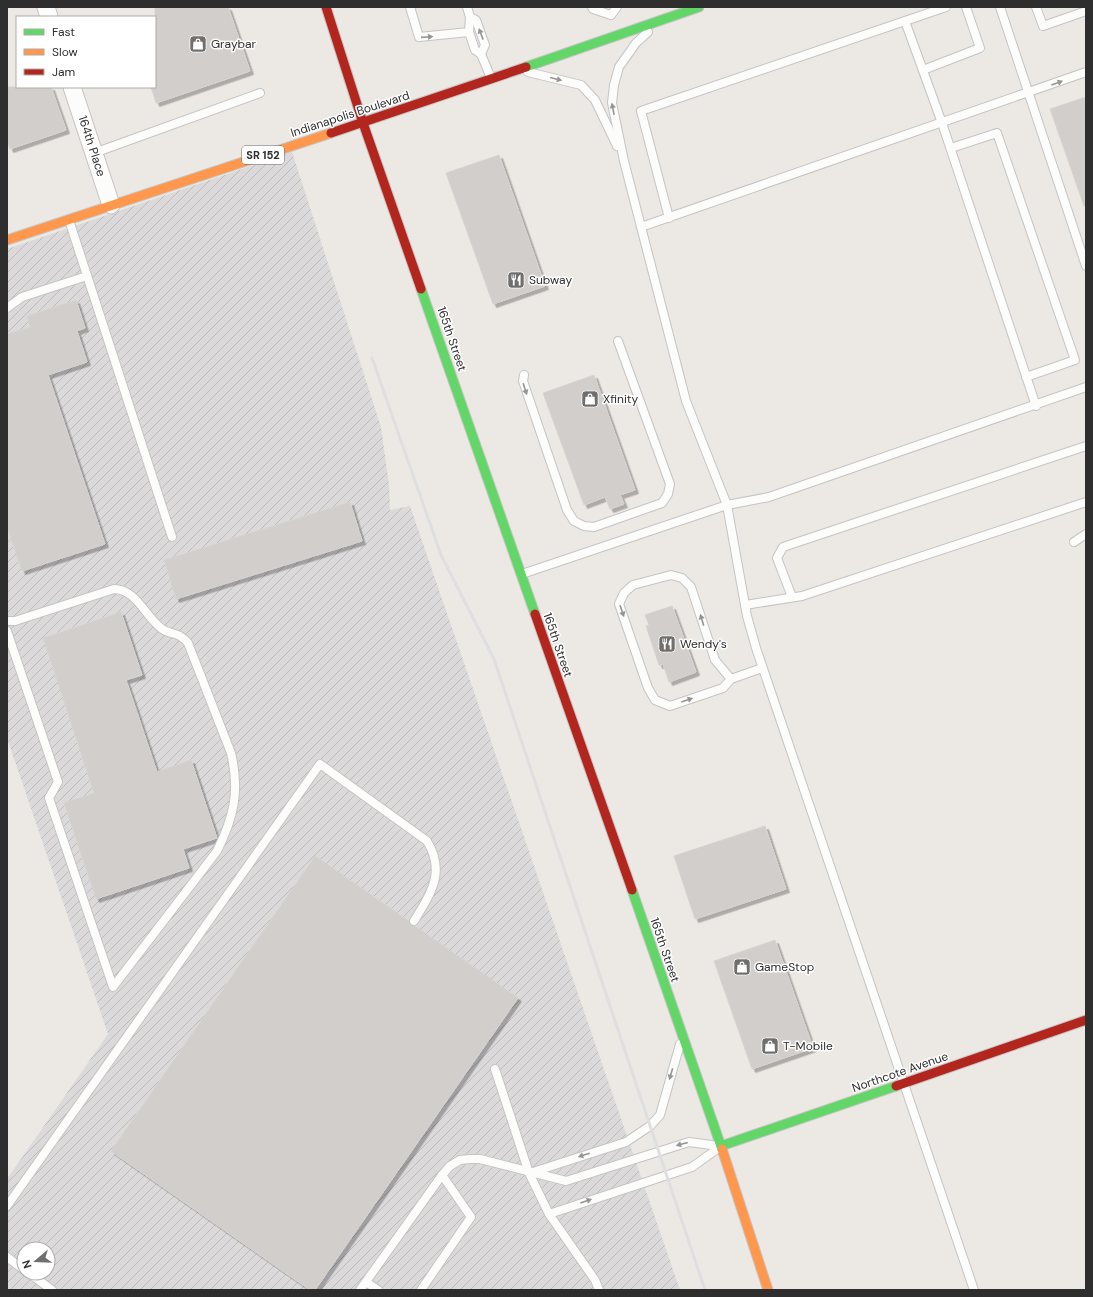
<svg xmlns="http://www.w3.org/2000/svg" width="1093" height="1297" viewBox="0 0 1093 1297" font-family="'DM Sans',sans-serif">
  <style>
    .industrial { fill: url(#industrial-furrows); fill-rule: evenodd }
    .building { fill: #d1cecb; stroke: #d7d4d0; filter: url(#shadow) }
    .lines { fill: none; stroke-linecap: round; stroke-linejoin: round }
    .lane-casing { stroke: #c5c4c5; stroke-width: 10 }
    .street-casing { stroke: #c5c4c5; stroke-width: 19 }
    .fast-casing { stroke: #c5c4c5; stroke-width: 11 }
    .slow-casing { stroke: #c5c4c5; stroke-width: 11 }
    .jam-casing { stroke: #c5c4c5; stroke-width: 11 }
    .lane { stroke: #fcfcfb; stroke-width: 8 }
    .street { stroke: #fcfcfb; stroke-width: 17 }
    .fast { stroke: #63d668; stroke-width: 9 }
    .slow { stroke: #ff974d; stroke-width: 9 }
    .jam { stroke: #b3261e; stroke-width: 9 }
    .rail { stroke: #dfdfe1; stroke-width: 3 }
    .oneway { fill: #959594 }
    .labels { text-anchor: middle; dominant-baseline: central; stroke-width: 3; stroke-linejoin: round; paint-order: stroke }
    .shield { fill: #fff; stroke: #6d6d6d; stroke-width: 1 }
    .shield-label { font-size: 11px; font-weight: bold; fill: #2e2e2e }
    .poi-label { font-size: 12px; fill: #2e2e2e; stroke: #fff; text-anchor: start }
    .street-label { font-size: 12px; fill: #2e2e2e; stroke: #fff }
  </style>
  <defs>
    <pattern id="industrial-furrows" width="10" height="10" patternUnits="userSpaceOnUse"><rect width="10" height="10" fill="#dcd9db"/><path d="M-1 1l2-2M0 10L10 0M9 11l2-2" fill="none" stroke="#bdbbbc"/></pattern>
    <filter id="shadow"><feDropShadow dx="3.5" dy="3.5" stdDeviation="0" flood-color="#0004"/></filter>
  </defs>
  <rect width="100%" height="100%" fill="#ece8e4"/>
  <path class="industrial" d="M 292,152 L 381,427 L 389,485 L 390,510 L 410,506 L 680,1290 L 7,1290 L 7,1179 L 108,1034 L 7,738 L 7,249 ZM 24,1249 L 48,1249 L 48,1273 L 24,1273 Z"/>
  <g class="building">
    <path d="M 155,7 L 228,7 L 250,71 L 156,103 L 151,87 L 155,87 Z"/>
    <path d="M 7,87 L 51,87 L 66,130 L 10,149 L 7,141 Z"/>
    <path d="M 1086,97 L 1086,206 L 1084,206 L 1050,109 Z"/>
    <path d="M 499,155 L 545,286 L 493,304 L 446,173 Z"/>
    <path d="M 76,300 L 85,328 L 77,331 L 87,362 L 48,375 L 105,544 L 22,571 L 7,527 L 7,334 L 30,327 L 27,316 Z"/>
    <path d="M 594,375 L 635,490 L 620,495 L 624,504 L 610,509 L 605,497 L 584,505 L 543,393 Z"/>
    <path d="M 350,502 L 362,541 L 176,599 L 164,560 Z"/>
    <path d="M 672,606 L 696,672 L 669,682 L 663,664 L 659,665 L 646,626 L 649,625 L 645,615 Z"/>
    <path d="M 121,612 L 142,675 L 126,680 L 157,772 L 191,760 L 217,838 L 183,849 L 189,868 L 96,899 L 64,803 L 94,793 L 43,638 Z"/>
    <path d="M 765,826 L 786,889 L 695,919 L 674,856 Z"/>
    <path d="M 315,856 L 409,921 L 411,925 L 415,926 L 518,998 L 315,1290 L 310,1290 L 111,1151 Z"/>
    <path d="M 775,940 L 813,1048 L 752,1069 L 714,961 Z"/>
  </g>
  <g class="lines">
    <defs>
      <g id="lane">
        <path d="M 410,7 L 419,37 L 469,32"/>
        <path d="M 467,7 L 470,17 L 469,32 L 475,50 L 481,54 L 491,78"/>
        <path d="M 592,7 L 593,9 L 611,15"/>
        <path d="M 1000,7 L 1086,266"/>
        <path d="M 1036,7 L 1043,26 L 1086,11"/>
        <path d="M 611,15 L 617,7"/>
        <path d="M 470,17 L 476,20 L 485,45 L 481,54"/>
        <path d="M 905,21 L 942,123 L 1036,406"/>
        <path d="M 648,32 L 636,43 L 619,67 L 614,85 L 612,103 L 624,161 L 686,401 L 727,505 L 747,616 L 756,648 L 974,1290"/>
        <path d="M 923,70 L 980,48 L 966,7"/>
        <path d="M 528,72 L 581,85 L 595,100 L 617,146"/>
        <path d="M 951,148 L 997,133 L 1075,360 L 1026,377"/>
        <path d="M 94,153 L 260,93"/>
        <path d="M 669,218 L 641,111 L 946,7"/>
        <path d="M 69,220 L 172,537"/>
        <path d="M 641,227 L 1086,72"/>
        <path d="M 7,308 L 22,297 L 87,276"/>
        <path d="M 524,375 L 523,381 L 567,510 L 574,521 L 584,526 L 594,527 L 662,503 L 668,494 L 670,484 L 618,341"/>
        <path d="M 1074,542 L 1086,534"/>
        <path d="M 522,574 L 727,505 L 769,497 L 1086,387"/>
        <path d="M 792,597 L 777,558 L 783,547 L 1086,446"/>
        <path d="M 745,605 L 802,596 L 1086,502"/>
        <path d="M 7,621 L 15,621 L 114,589 C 136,589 145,616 161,628 C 170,636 177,630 188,643 L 231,753 C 240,791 234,817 217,851 L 113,987 L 49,798 L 58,782 L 7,631"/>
        <path d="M 731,679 L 715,660 L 691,587 L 682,578 L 671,575 L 633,585 L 624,593 L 619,604 L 648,688 L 655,700 L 670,706 L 723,688 L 731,679 L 762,668"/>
        <path d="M 495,1069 L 529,1173 L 549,1214 L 595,1280 L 599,1290"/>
        <path d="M 530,1173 L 626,1142 L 650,1126 L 660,1115 L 680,1044"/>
        <path d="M 7,1206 L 320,764 L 427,841 C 446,872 431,893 414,921"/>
        <path d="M 549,1214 L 692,1167 L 720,1147"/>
        <path d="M 7,1257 L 24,1270"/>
        <path d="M 29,1273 L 52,1290"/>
        <path d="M 366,1282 L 378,1290"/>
        <path d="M 360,1290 L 442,1175 L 450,1166 L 460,1160 L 470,1159 L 480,1159 L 566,1181 L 689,1142 L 719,1146"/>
        <path d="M 421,1290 L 471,1217 L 442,1175"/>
      </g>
      <g id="street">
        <path d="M 46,7 L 49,17"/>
        <path d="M 72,87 L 111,205"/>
      </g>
      <g id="fast">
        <path d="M 526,67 L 699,7"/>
        <path d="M 421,289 L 535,614"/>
        <path d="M 632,890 L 722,1149"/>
        <path d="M 721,1146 L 896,1086"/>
      </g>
      <g id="slow">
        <path d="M 7,240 L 331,133"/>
        <path d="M 722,1149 L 768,1290"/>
      </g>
      <g id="jam">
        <path d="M 326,7 L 363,123 L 421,289"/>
        <path d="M 331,133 L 526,67"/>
        <path d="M 535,614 L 632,890"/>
        <path d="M 896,1086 L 1086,1020"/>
      </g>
    </defs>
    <use href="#lane" class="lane-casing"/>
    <use href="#street" class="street-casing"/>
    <use href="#fast" class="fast-casing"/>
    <use href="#slow" class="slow-casing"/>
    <use href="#jam" class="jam-casing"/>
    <use href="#lane" class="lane"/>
    <use href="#street" class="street"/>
    <use href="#fast" class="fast"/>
    <use href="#slow" class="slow"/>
    <use href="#jam" class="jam"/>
    <path class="rail" d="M 372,358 L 441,555 L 494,659 L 705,1290"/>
  </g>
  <defs><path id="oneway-solid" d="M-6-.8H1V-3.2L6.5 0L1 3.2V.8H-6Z"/></defs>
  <g class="oneway">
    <use href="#oneway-solid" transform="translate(481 34) rotate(-110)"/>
    <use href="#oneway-solid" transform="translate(427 37) rotate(-4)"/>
    <use href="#oneway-solid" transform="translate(556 79) rotate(14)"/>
    <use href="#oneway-solid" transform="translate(1057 83) rotate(-20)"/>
    <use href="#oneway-solid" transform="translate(613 109) rotate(-101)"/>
    <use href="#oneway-solid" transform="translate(525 389) rotate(72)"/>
    <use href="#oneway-solid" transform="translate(622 611) rotate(71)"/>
    <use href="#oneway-solid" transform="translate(702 620) rotate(-107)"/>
    <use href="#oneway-solid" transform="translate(687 700) rotate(-19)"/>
    <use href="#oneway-solid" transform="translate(671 1074) rotate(106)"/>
    <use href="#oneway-solid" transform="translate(682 1144) rotate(165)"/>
    <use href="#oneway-solid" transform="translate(584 1155) rotate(162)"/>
    <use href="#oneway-solid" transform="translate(586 1201) rotate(-19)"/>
  </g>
  <defs>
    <symbol id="shop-square" viewBox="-11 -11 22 22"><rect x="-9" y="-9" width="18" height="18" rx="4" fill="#706f6e" stroke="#fff"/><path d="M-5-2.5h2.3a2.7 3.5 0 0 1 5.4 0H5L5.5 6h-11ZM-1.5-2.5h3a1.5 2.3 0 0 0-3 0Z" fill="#fff"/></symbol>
    <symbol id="restaurant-square" viewBox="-11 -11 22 22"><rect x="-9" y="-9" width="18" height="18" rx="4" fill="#706f6e" stroke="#fff"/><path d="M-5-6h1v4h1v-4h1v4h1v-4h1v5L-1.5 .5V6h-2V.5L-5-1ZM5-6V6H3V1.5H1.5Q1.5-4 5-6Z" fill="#fff"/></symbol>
  </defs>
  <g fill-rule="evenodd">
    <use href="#shop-square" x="188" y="34" width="20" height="20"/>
    <use href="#restaurant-square" x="506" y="270" width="20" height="20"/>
    <use href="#shop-square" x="580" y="389" width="20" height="20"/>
    <use href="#restaurant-square" x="657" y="634" width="20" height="20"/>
    <use href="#shop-square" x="732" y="957" width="20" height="20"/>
    <use href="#shop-square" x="760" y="1036" width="20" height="20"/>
  </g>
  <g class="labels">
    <rect class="shield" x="242" y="146" width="42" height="18" rx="3"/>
    <g class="shield-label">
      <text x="263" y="155">SR 152</text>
    </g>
    <g class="poi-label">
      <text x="211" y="44">Graybar</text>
      <text x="529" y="280">Subway</text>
      <text x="603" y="399">Xfinity</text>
      <text x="680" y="644">Wendy's</text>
      <text x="755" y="967">GameStop</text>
      <text x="783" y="1046">T-Mobile</text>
    </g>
    <g class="street-label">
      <text transform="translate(350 114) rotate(-18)">Indianapolis Boulevard</text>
      <text transform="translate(92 146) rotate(72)">164th Place</text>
      <text transform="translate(452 339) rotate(71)">165th Street</text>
      <text transform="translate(558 645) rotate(71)">165th Street</text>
      <text transform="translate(665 950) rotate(71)">165th Street</text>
      <text transform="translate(900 1072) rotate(-19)">Northcote Avenue</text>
    </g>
  </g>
  <rect width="1093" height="1297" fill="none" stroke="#2e2e2e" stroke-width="16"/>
  <rect x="16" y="16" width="140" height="72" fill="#ffffff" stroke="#ababab"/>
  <rect x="24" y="29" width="20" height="6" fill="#63d668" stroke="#ababab"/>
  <text x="52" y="36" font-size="12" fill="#2e2e2e">Fast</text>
  <rect x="24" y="49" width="20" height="6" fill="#ff974d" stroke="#ababab"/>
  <text x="52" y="56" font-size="12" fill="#2e2e2e">Slow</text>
  <rect x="24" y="69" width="20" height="6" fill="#b3261e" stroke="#ababab"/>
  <text x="52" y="76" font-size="12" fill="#2e2e2e">Jam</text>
  <g transform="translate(36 1261) rotate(251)"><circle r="19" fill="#ffffff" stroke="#ababab"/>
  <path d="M0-3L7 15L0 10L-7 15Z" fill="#706f6e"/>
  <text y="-6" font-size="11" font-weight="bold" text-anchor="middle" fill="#2e2e2e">N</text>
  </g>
</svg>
